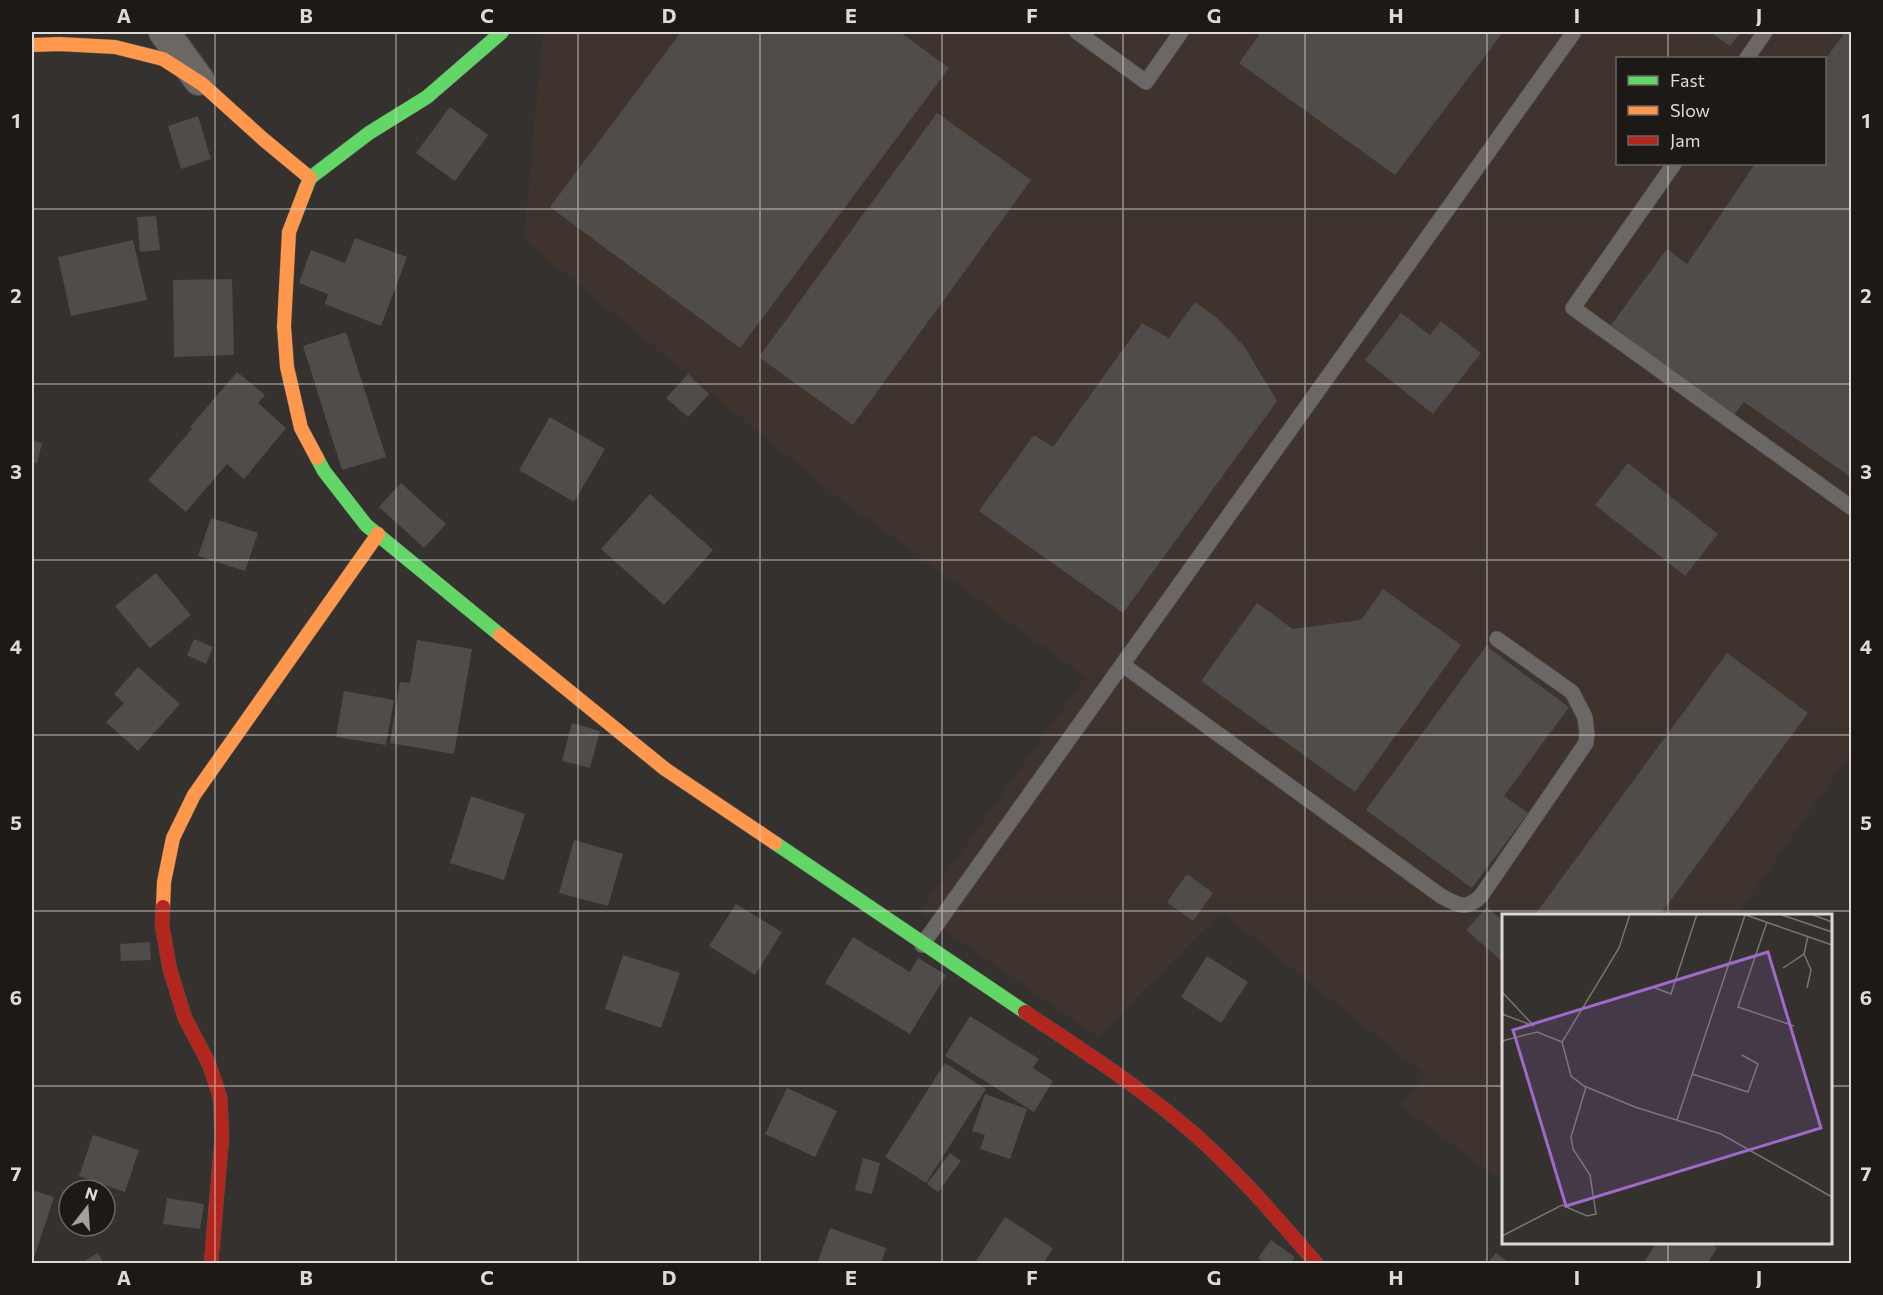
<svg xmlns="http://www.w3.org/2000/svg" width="1883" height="1295" viewBox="0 0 1883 1295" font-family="Commissioner,sans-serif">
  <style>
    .built { fill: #3f342d; fill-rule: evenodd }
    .building { fill: #4f4c49 }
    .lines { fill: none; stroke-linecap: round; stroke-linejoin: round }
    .lane-casing { stroke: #52504d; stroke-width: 16 }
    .street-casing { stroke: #52504d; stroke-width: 32 }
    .fast-casing { stroke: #52504d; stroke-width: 15 }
    .slow-casing { stroke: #52504d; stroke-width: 15 }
    .jam-casing { stroke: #52504d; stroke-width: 15 }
    .lane { stroke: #6a6765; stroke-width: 15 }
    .street { stroke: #6a6765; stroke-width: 30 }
    .fast { stroke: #63d668; stroke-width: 14 }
    .slow { stroke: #ff974d; stroke-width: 14 }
    .jam { stroke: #b3261e; stroke-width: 14 }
    .grid { fill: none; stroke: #dfdad7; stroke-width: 1.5; stroke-opacity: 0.55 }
    .inset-road { fill: none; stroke: #787572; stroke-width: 1.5 }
    .view { fill: #9e69c7; fill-opacity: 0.15; stroke: #9e69c7; stroke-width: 3 }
    .inset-edge { fill: none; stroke: #dfdad7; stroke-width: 3 }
    .neatline { fill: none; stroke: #dfdad7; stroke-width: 2 }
    .grid-label { font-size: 20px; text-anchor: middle; font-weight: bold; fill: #dfdad7 }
  </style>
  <rect width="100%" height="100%" fill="#34312f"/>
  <path class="built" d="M 543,32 L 1851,32 L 1851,752 L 1737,915 L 1504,916 L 1503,1182 L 1400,1105 L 1426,1075 L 1221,912 L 1098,1037 L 919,912 L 1085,677 L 840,499 L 524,240 ZM 1618,58 L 1824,58 L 1824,164 L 1618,164 Z"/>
  <g class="building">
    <path d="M 681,32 L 900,32 L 949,68 L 740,348 L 550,207 Z"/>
    <path d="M 1261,32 L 1503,32 L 1395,175 L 1239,63 Z"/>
    <path d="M 1710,32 L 1741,32 L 1730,46 Z"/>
    <path d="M 1845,32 L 1852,32 L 1852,478 L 1744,402 L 1733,416 L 1611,325 L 1667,249 L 1687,264 L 1755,164 L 1824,164 L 1824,61 Z"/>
    <path d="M 450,107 L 488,135 L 455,181 L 416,153 Z"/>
    <path d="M 937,113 L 1031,180 L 853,425 L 759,357 Z"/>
    <path d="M 198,116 L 211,159 L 181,169 L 168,126 Z"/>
    <path d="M 156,216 L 160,250 L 140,252 L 137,217 Z"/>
    <path d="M 355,238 L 407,257 L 381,326 L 325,304 L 328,294 L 299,283 L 311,250 L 345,263 Z"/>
    <path d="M 133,240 L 147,300 L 71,316 L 58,257 Z"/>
    <path d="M 232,279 L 234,355 L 174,357 L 173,280 Z"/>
    <path d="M 1195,302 L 1216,317 L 1244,346 L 1277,401 L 1123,613 L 979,511 L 1034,435 L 1053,447 L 1142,323 L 1169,338 Z"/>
    <path d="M 1401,313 L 1430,335 L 1441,321 L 1481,353 L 1433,414 L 1365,360 Z"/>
    <path d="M 346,332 L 386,457 L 342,470 L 303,346 Z"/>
    <path d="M 237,372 L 265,395 L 258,403 L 286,428 L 244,479 L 227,464 L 186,512 L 148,480 L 192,429 L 190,427 Z"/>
    <path d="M 688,374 L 709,394 L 688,417 L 666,398 Z"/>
    <path d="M 550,417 L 605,449 L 574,502 L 519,470 Z"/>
    <path d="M 32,440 L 42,443 L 37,463 L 32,462 Z"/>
    <path d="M 1628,463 L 1718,534 L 1685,576 L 1595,505 Z"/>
    <path d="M 401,483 L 446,524 L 424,548 L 379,507 Z"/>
    <path d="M 650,494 L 713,550 L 664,605 L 601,549 Z"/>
    <path d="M 211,518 L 258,533 L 245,571 L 198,556 Z"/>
    <path d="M 156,573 L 191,615 L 150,648 L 115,606 Z"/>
    <path d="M 1383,589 L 1461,645 L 1355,792 L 1201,681 L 1257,603 L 1293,629 L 1361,620 Z"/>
    <path d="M 194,639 L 213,647 L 206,664 L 187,655 Z"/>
    <path d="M 417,640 L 472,649 L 454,754 L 390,743 L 400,682 L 410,683 Z"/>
    <path d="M 1486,646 L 1569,707 L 1504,796 L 1528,813 L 1472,888 L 1366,810 Z"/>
    <path d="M 1727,653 L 1808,713 L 1659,916 L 1534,916 Z"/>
    <path d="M 138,667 L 180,704 L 138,751 L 106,722 L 124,703 L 114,694 Z"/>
    <path d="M 344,691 L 394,700 L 386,745 L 336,737 Z"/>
    <path d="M 572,723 L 600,731 L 590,768 L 562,761 Z"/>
    <path d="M 471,796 L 525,814 L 504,880 L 450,863 Z"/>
    <path d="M 574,840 L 623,854 L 608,906 L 559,893 Z"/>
    <path d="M 1187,874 L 1213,893 L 1193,921 L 1167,902 Z"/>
    <path d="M 736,904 L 782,932 L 755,975 L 709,946 Z"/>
    <path d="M 1487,907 L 1504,922 L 1504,963 L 1466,930 Z"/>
    <path d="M 853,937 L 910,972 L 918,958 L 946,975 L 910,1034 L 825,983 Z"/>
    <path d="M 150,942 L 151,960 L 121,961 L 120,944 Z"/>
    <path d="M 623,955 L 680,973 L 661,1028 L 605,1009 Z"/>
    <path d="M 1207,956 L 1248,982 L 1221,1023 L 1181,997 Z"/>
    <path d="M 970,1016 L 1039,1059 L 1033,1068 L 1053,1081 L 1034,1112 L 945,1056 Z"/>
    <path d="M 945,1063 L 986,1089 L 926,1183 L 885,1157 Z"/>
    <path d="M 787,1088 L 837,1111 L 815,1157 L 765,1134 Z"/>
    <path d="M 985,1094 L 1027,1109 L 1010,1159 L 980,1149 L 985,1135 L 972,1131 Z"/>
    <path d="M 93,1135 L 139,1150 L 125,1192 L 79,1176 Z"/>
    <path d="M 950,1153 L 961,1161 L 938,1192 L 927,1184 Z"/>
    <path d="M 863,1158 L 880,1163 L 872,1194 L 855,1190 Z"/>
    <path d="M 32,1190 L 54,1197 L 34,1258 L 32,1257 Z"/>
    <path d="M 167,1198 L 204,1204 L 200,1229 L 163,1224 Z"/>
    <path d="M 1005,1217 L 1053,1248 L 1043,1264 L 974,1264 Z"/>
    <path d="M 830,1228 L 886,1248 L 881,1264 L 817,1264 Z"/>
    <path d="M 1271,1240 L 1295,1257 L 1290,1264 L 1266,1264 L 1258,1258 Z"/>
    <path d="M 1657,1242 L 1709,1242 L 1717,1248 L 1707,1264 L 1643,1264 Z"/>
    <path d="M 98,1253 L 104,1264 L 79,1264 Z"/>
    <path d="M 1496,1253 L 1510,1264 L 1487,1264 Z"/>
  </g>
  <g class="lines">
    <defs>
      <g id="lane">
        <path d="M 1077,32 L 1146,82 L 1181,32"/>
        <path d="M 1747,58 L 1765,32"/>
        <path d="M 1674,164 L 1573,308 L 1852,508"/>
        <path d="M 1123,665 L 1441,896 C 1458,905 1466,911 1481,896 L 1586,743 L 1587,734 L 1585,717 L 1572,692 L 1497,639"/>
        <path d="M 922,945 L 1574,32"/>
      </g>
      <path id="street" d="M 164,32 L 199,80"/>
      <g id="fast">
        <path d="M 306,188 L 310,178 L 369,133 L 427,97 L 502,32"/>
        <path d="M 317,458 L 324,471 L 366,525 L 500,635"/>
        <path d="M 775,843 L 1025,1012"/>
      </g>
      <g id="slow">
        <path d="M 32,45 L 59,44 L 115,47 L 163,59 L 202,84 L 263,139 L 310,178"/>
        <path d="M 306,188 L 289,232 L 284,326 L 287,367 L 301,428 L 317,458"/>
        <path d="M 500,635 L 665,769 L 775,843"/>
        <path d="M 163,907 L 164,882 L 173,838 L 194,795 L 378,534"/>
      </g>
      <g id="jam">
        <path d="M 163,907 L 162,925 L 170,970 L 185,1018 L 209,1064 L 220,1097 L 222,1136 L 211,1264"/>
        <path d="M 1025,1012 C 1082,1050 1140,1087 1192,1132 C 1238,1172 1277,1218 1317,1264"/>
      </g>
    </defs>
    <use href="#lane" class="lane-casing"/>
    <use href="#street" class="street-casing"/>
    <use href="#fast" class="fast-casing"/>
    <use href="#slow" class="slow-casing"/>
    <use href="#jam" class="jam-casing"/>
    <use href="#lane" class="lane"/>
    <use href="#street" class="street"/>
    <use href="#fast" class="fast"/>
    <use href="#slow" class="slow"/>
    <use href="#jam" class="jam"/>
  </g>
  <path class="grid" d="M 215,32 L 215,1264M 396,32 L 396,1264M 578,32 L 578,1264M 760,32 L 760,1264M 942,32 L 942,1264M 1123,32 L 1123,1264M 1305,32 L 1305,1264M 1487,32 L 1487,1264M 1668,32 L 1668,58M 1668,164 L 1668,916M 32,209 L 1852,209M 32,384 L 1852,384M 32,560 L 1852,560M 32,735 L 1852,735M 32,911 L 1852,911M 32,1086 L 1504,1086M 1830,1086 L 1852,1086M 1668,1242 L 1668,1264"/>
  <g transform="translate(1502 914)">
    <rect width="330" height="330" fill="#34312f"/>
    <path class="inset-road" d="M 128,0 L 117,34 L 60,128 L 69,162 L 82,172 L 133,193 L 219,220 L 330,283M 241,0 L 330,31M 277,0 L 330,18M 309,0 L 330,8M 265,8 L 236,93 L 292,112M 302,40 L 309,56 L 305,74M 281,54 L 302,40 L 306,22M 153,74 L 169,80 L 195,0M 0,78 L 32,112M 0,100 L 32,112M 0,127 L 35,118 L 60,128M 190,160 L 246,178 L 256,150 L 240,141M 175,206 L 243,1M 0,322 L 60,291 L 85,302 L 94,300 L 88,261 L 71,235 L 69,223 L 84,173"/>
    <path class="view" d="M 266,38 L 319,214 L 64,292 L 11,116 Z"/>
    <rect width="330" height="330" class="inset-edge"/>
  </g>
  <rect width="1883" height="1295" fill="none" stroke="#1c1917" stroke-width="66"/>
  <rect x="1616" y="57" width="210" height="108" fill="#1c1917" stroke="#6a6664" stroke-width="1.5"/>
  <rect x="1628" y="76" width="30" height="9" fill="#63d668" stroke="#6a6664" stroke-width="1.5"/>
  <text x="1670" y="87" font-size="18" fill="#dfdad7">Fast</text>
  <rect x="1628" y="106" width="30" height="9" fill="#ff974d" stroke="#6a6664" stroke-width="1.5"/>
  <text x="1670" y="117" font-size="18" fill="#dfdad7">Slow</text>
  <rect x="1628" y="136" width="30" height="9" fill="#b3261e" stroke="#6a6664" stroke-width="1.5"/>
  <text x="1670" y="147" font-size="18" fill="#dfdad7">Jam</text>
  <g transform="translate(87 1208) rotate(17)"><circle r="28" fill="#1c1917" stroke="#6a6664" stroke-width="1.5"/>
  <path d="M0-4.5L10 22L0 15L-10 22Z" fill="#a39f9c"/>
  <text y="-9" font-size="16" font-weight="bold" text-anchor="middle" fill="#dfdad7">N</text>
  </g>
  <rect x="33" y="33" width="1817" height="1229" class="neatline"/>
  <g class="grid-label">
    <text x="124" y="23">A</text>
    <text x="306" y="23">B</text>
    <text x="487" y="23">C</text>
    <text x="669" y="23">D</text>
    <text x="851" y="23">E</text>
    <text x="1032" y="23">F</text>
    <text x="1214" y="23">G</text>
    <text x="1396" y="23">H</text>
    <text x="1577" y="23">I</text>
    <text x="1759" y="23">J</text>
    <text x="16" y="128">1</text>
    <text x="1866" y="128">1</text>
    <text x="16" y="303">2</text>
    <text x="1866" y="303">2</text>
    <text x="16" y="479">3</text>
    <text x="1866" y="479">3</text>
    <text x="16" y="654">4</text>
    <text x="1866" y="654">4</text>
    <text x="16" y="830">5</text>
    <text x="1866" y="830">5</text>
    <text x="16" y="1005">6</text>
    <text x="1866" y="1005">6</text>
    <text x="16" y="1181">7</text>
    <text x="1866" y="1181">7</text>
    <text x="124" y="1285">A</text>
    <text x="306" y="1285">B</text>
    <text x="487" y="1285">C</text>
    <text x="669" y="1285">D</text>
    <text x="851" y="1285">E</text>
    <text x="1032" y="1285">F</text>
    <text x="1214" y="1285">G</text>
    <text x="1396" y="1285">H</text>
    <text x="1577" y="1285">I</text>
    <text x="1759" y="1285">J</text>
  </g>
</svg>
